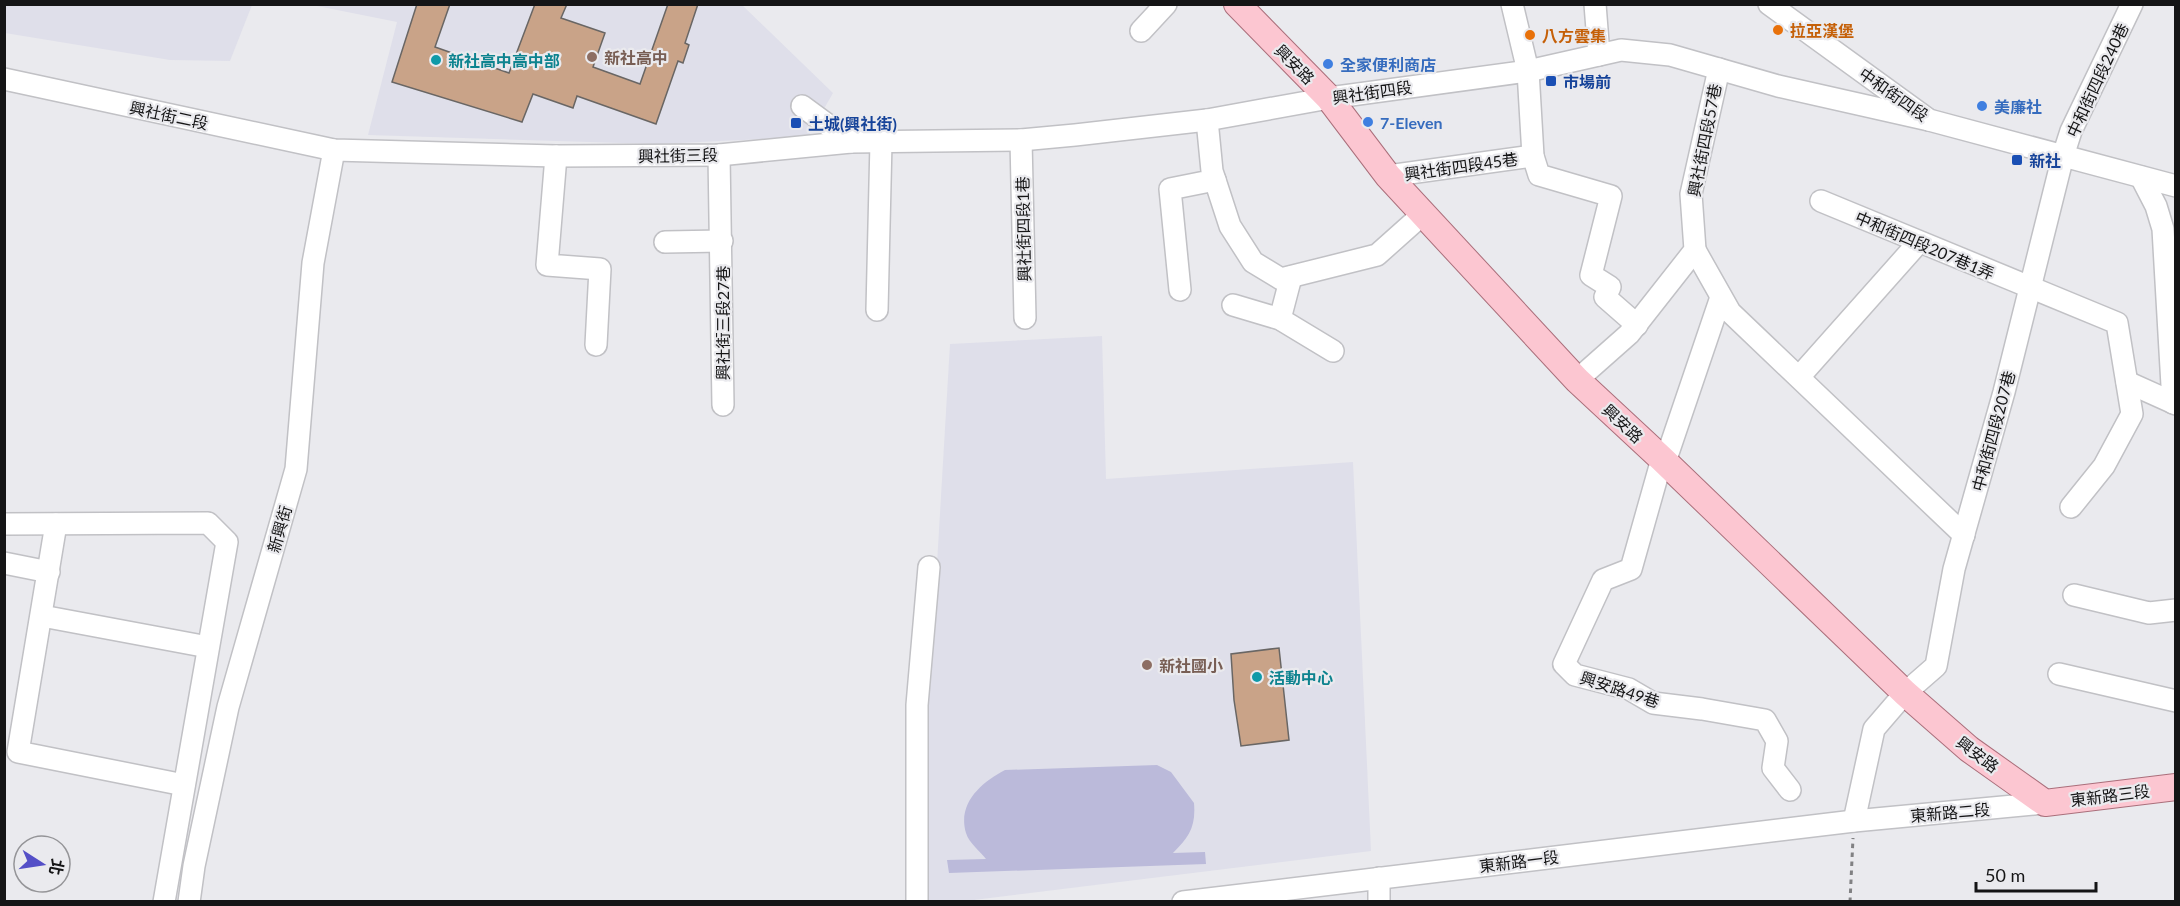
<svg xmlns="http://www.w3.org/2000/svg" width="2180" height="906" viewBox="0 0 2180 906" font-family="Lato,'Noto Sans TC',sans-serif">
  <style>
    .built { fill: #dfdfea }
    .green { fill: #bbbada }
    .building { fill: #c9a388; stroke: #696664; stroke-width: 1.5 }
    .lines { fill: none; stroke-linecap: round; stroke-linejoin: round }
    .minor-casing { stroke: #c1c1c5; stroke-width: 24 }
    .major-casing { stroke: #aa6f7b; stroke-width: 28 }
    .path { stroke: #818183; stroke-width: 3; stroke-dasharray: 4.5 4.5; stroke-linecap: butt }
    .minor { stroke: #fff; stroke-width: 21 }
    .major { stroke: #fcc6d1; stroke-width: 26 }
    .food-dot { fill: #e8710a; stroke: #eaeaee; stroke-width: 2 }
    .education-dot { fill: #8d6e63; stroke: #eaeaee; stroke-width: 2 }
    .culture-dot { fill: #0f9aa8; stroke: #eaeaee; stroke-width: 2 }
    .shop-dot { fill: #3f7fe0; stroke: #eaeaee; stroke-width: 2 }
    .transit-dot { fill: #1a4fb4; stroke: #eaeaee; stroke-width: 2 }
    .labels { text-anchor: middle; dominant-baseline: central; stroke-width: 4.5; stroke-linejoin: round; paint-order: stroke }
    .food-label { font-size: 16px; font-weight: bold; fill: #c56008; stroke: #eaeaee; text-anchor: start }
    .education-label { font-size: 16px; font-weight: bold; fill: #785e54; stroke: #eaeaee; text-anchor: start }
    .culture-label { font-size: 16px; font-weight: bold; fill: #0d838f; stroke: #eaeaee; text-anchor: start }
    .street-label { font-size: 16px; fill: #151516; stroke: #eaeaee }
    .shop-label { font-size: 16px; font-weight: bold; fill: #366cbe; stroke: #eaeaee; text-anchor: start }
    .transit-label { font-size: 16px; font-weight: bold; fill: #164399; stroke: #eaeaee; text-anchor: start }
  </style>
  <rect width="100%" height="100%" fill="#eaeaee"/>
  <g class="built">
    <path d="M 4,5 L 5,4 L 252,5 L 230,61 L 170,60 L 5,33 Z"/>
    <path d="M 312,5 L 742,5 L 833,93 L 808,137 L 656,144 L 368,135 L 397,22 Z"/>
    <path d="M 1102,336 L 1106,479 L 1353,462 L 1371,851 L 966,901 L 917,902 L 950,344 Z"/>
  </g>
  <path class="green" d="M 1157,765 L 1171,772 L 1194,803 C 1196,827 1189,837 1173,853 L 1205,852 L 1206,864 L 949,873 L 947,860 L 986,859 C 980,851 969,843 966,833 C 957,803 982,782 1005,770 Z"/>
  <g class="building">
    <path d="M 417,4 L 450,4 L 435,47 L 509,73 L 535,4 L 567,4 L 561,18 L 605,33 L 593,67 L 640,84 L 668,4 L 698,4 L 685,43 L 689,45 L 683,63 L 678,61 L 656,124 L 577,96 L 573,108 L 533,94 L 522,122 L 392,82 Z"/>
    <path d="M 1279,648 L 1289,740 L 1241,746 L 1234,700 L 1231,654 Z"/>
  </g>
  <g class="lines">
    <defs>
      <g id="minor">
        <path d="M 1512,4 L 1528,71 L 1533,156 L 1539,175 L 1611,196 L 1591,275 L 1610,287 L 1605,297 L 1637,325"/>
        <path d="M 1595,4 L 1599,55"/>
        <path d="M 1769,4 L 1929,120 L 2176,186"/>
        <path d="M 1141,31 L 1166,4"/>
        <path d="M 4,79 L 334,150 L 556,156 L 719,155 L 851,142 L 1021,140 L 1075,135 L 1207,120 L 1329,98 L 1528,71 L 1621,50 L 1670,55 L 1778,86 L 1929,120"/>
        <path d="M 802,106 L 851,142"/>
        <path d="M 1021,140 L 1025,318"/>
        <path d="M 719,155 L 723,405"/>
        <path d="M 556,156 L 547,265 L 600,269 L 596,345"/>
        <path d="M 1388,176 L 1533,156"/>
        <path d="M 2141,177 L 2156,206 L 2163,229 L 2173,403"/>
        <path d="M 1215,180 L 1230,226 L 1253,262 L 1281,279 L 1377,255 L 1423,214"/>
        <path d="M 1821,201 L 2117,323 L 2132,414 L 2104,466 L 2071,507"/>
        <path d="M 665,242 L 722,241"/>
        <path d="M 1695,250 L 1730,312 L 1964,535"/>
        <path d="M 1180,290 L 1170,189 L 1215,180 L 1212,171 L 1207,120"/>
        <path d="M 1233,305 L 1280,319 L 1333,351"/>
        <path d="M 877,310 L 881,142"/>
        <path d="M 1280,319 L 1291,277"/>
        <path d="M 1799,377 L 1919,242"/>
        <path d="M 1577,380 L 1629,334 L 1695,250 L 1691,194 L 1719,69"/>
        <path d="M 2127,382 L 2176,404"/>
        <path d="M 1662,459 L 1631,569 L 1603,580 L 1564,664 L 1575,675 L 1629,689 L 1653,703 L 1702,709 L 1765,720 L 1777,741 L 1773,768 L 1790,790"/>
        <path d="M 1665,462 L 1721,297"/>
        <path d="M 4,524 L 208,523 L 227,542 L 164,902"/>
        <path d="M 56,524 L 18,752 L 184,785"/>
        <path d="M 4,563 L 49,572"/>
        <path d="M 2074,595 L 2149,613 L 2176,610"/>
        <path d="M 42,616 L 208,647"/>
        <path d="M 2059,674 L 2176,701"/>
        <path d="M 1854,821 L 1874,729 L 1905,693 L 1936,666 L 1954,569 L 2004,392 L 2063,156 L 2071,131 L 2132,4"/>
        <path d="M 1379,878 L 1379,902"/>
        <path d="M 189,902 L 194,866 L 228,707 L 296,469 L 313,263 L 334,150"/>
        <path d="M 917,902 L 917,705 L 929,567"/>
        <path d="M 1183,902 L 1854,821 L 2045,803"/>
      </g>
      <path id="major" d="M 1237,4 L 1329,98 L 1388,176 L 1577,380 L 1662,459 L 1905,693 L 1969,749 L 2045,803 L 2176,787"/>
    </defs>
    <use href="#minor" class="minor-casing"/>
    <use href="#major" class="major-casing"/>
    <path class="path" d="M 1850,902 L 1853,838"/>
    <use href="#minor" class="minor"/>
    <use href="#major" class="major"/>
  </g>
  <g class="food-dot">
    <circle cx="1778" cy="30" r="6"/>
    <circle cx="1530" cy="35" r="6"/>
  </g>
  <g class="education-dot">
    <circle cx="592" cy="57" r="6"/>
    <circle cx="1147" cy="665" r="6"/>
  </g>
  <g class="culture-dot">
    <circle cx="436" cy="60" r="6"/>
    <circle cx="1257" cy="677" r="6"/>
  </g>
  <g class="shop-dot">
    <circle cx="1328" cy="64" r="6"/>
    <circle cx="1982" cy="106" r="6"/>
    <circle cx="1368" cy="122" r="6"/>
  </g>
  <g class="transit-dot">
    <rect x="1545" y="75" width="12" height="12" rx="3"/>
    <rect x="790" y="117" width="12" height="12" rx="3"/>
    <rect x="2011" y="154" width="12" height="12" rx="3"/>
  </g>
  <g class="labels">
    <g class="food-label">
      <text x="1790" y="30">拉亞漢堡</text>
      <text x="1542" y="35">八方雲集</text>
    </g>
    <g class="education-label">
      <text x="604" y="57">新社高中</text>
      <text x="1159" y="665">新社國小</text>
    </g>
    <g class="culture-label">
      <text x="448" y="60">新社高中高中部</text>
      <text x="1269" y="677">活動中心</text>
    </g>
    <g class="street-label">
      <text transform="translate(1295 64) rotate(45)">興安路</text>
      <text transform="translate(2097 80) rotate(-65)">中和街四段240巷</text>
      <text transform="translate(1372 92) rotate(-8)">興社街四段</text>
      <text transform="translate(1894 94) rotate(35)">中和街四段</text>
      <text transform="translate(169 115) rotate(12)">興社街二段</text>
      <text transform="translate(1704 140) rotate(-79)">興社街四段57巷</text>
      <text transform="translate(678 155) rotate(-1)">興社街三段</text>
      <text transform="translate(1461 166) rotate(-8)">興社街四段45巷</text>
      <text transform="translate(1023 229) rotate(-91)">興社街四段1巷</text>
      <text transform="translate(1925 245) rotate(23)">中和街四段207巷1弄</text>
      <text transform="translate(722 323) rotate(-90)">興社街三段27巷</text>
      <text transform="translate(1623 423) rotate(43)">興安路</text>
      <text transform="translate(1993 431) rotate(-75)">中和街四段207巷</text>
      <text transform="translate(279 529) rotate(-74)">新興街</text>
      <text transform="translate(1620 689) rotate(18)">興安路49巷</text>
      <text transform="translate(1978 754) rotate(37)">興安路</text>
      <text transform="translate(2110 795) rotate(-7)">東新路三段</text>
      <text transform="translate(1950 812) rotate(-5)">東新路二段</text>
      <text transform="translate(1519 861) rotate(-7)">東新路一段</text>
    </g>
    <g class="shop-label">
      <text x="1340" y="64">全家便利商店</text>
      <text x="1994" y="106">美廉社</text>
      <text x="1380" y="122">7-Eleven</text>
    </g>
    <g class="transit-label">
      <text x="1563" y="81">市場前</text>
      <text x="808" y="123">土城(興社街)</text>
      <text x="2029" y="160">新社</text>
    </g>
  </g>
  <rect width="2180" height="906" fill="none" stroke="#151516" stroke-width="12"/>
  <g transform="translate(42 864) rotate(102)"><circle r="28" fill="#eaeaee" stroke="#959598" stroke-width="1.5"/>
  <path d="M0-4.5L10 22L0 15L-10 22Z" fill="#544fc7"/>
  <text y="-9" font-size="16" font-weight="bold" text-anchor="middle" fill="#151516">北</text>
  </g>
  <path d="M1976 882v9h120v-9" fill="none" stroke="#151516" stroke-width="3"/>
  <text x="1985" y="882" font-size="18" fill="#151516" stroke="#eaeaee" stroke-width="4.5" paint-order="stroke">50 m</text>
</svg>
